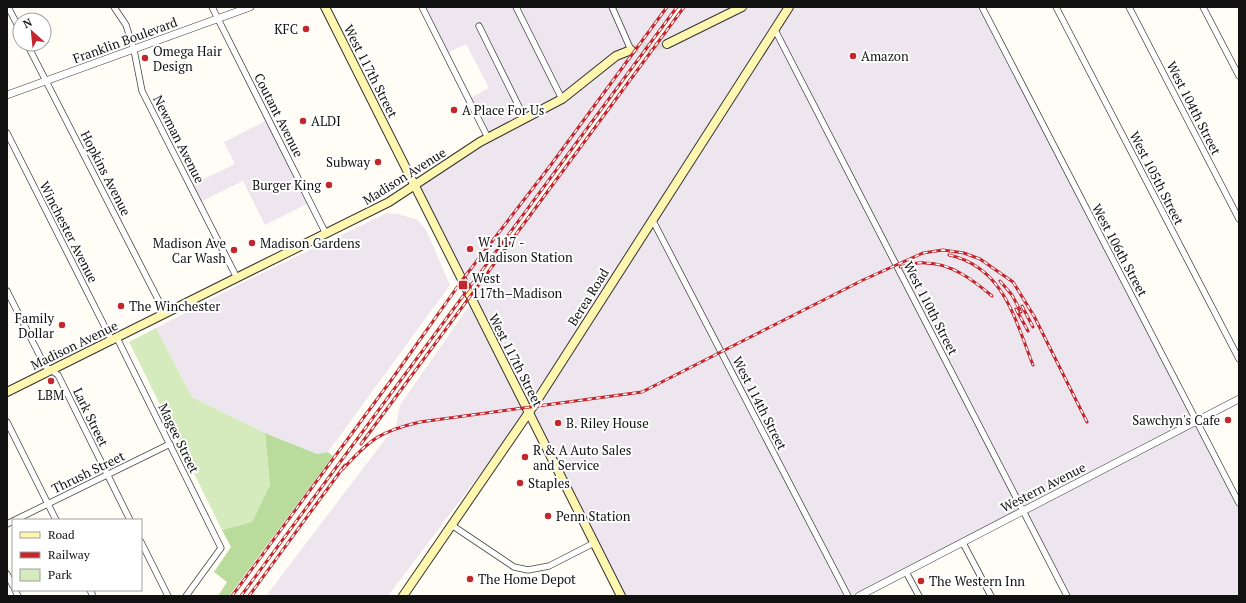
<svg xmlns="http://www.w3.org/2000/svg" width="1246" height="603" viewBox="0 0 1246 603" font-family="'PT Serif',serif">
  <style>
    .industrial { fill: #eee6ef }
    .green { fill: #d5ebbd }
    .forest { fill: #b9dc9c }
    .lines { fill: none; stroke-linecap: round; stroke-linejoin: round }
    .secondary-tunnel { stroke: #dbdad3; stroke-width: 8; stroke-dasharray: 8 4; stroke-linecap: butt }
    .minor-casing { stroke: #444; stroke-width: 7 }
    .tertiary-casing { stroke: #444; stroke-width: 8 }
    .secondary-casing { stroke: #333; stroke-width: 10 }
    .minor { stroke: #fff; stroke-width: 5.5 }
    .tertiary { stroke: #fff; stroke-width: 7 }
    .secondary { stroke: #fff6b0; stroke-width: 8 }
    .rail-casing { stroke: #c4262e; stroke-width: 3 }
    .rail { stroke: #fff; stroke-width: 1.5; stroke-dasharray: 4.5; stroke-linecap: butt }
    .poi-dot { fill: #c4262e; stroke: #fff; stroke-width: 1.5 }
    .labels { text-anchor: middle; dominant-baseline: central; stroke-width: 4; stroke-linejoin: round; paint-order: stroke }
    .poi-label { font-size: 13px; fill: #111; stroke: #fff; text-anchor: start }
    .street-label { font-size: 13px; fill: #111; stroke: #fff }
  </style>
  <rect width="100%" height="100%" fill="#fffdf5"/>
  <g class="industrial">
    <path d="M 422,7 L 677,7 L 467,290 L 414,185 L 488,138 L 468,99 L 489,88 L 466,44 L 446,54 Z"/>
    <path d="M 684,7 L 982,7 L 1236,496 L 1239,495 L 1239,596 L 1067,596 L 1023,511 L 859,596 L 621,596 L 470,296 Z"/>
    <path d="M 271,118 L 313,201 L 265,225 L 243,181 L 200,202 L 191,185 L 235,164 L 224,142 Z"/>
    <path d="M 387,213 L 398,214 L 418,220 L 426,230 L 450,285 L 328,452 L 317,454 L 265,433 L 192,397 L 156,328 L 250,279 Z"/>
    <path d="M 471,303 L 526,413 L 388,596 L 266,596 L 396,425 L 400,405 Z"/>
  </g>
  <path class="green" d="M 156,328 L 192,397 L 265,433 L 270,485 L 252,522 L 222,530 L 129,342 Z"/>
  <path class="forest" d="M 265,433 L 317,454 L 328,452 L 333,456 L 229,596 L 218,596 L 227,582 L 214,572 L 231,547 L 222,530 L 252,522 L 270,485 Z"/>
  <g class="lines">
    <path class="secondary-tunnel" d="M 631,50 L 667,44"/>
    <defs>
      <g id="minor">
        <path d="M 8,7 L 20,30"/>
        <path d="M 114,7 L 126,25 L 134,50 L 142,91 L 237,278"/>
        <path d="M 212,7 L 326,234"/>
        <path d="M 422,7 L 488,138"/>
        <path d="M 516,7 L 562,99"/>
        <path d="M 612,7 L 631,50"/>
        <path d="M 982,7 L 1239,503"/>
        <path d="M 1056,7 L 1239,359"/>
        <path d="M 1129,7 L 1239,219"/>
        <path d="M 1203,7 L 1239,76"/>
        <path d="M 479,26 L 525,119"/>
        <path d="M 775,30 L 1067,596"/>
        <path d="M 27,44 L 165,313"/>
        <path d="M 7,133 L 112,341"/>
        <path d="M 652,219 L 848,596"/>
        <path d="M 7,291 L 45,366 L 58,375 L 130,520"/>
        <path d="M 117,338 L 221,548 L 186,596"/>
        <path d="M 7,422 L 56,520"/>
        <path d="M 15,520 L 170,444"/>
        <path d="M 7,524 L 13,521"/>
        <path d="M 453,526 L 514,567 L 528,570 L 549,566 L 594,543"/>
        <path d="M 141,542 L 168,596"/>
        <path d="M 963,543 L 991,596"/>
        <path d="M 906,572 L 919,596"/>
        <path d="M 7,574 L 13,586"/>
        <path d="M 15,590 L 18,596"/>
        <path d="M 90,590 L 93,596"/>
      </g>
      <g id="tertiary">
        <path d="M 7,95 L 250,7"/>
        <path d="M 859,596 L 1239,399"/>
      </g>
      <g id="secondary">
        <path d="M 325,7 L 621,596"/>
        <path d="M 667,44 L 742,7"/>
        <path d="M 7,392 L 389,202 L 480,142 L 562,99 L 616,56 L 631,50"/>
        <path d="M 403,596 L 536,402 L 789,7"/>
      </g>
    </defs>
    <use href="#minor" class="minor-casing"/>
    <use href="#tertiary" class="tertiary-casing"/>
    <use href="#secondary" class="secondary-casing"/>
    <use href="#minor" class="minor"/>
    <use href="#tertiary" class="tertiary"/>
    <use href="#secondary" class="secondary"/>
    <defs>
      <g id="rail">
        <path d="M 949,255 C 1004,267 1015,320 1033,365"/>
        <path d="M 900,267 C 908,265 917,262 925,263 C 951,263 973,280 992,296"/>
        <path d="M 1000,281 L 1012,295 L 1021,312"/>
        <path d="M 1022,306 L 1033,327"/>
        <path d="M 1016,309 L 1028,331"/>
        <path d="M 361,444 L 684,7"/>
        <path d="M 343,469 C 370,439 381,431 420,422 L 642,392 L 863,280 L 923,253 L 943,250 L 964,253 L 980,259 L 1013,282 L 1034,316 L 1087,422"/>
        <path d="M 232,596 L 392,379 L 463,279 L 550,166 L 667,7"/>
        <path d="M 241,596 L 677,7"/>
        <path d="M 249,596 L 345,465"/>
      </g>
    </defs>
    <use href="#rail" class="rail-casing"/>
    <use href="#rail" class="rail"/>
  </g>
  <g class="poi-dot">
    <circle cx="306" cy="29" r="4"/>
    <circle cx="853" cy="56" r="4"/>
    <circle cx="145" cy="58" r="4"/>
    <circle cx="454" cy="110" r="4"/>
    <circle cx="303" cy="121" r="4"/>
    <circle cx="378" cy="162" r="4"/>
    <circle cx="329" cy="185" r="4"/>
    <circle cx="252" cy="243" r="4"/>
    <circle cx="470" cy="249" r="4"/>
    <circle cx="234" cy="250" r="4"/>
    <rect x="458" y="280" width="10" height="10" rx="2"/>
    <circle cx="121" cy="306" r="4"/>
    <circle cx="62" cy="325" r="4"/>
    <circle cx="51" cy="381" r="4"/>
    <circle cx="1228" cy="420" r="4"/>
    <circle cx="558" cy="423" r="4"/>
    <circle cx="525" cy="457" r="4"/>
    <circle cx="520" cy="483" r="4"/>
    <circle cx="548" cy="516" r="4"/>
    <circle cx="470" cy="579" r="4"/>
    <circle cx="921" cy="581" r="4"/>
  </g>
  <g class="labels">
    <g class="poi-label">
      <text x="298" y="29" text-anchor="end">KFC</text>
      <text x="153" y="51">Omega Hair<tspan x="153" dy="15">Design</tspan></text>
      <text x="861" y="56">Amazon</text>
      <text x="462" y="110">A Place For Us</text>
      <text x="311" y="121">ALDI</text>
      <text x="370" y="162" text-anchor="end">Subway</text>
      <text x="321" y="185" text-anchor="end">Burger King</text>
      <text x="478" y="242">W. 117 -<tspan x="478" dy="15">Madison Station</tspan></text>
      <text x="226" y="243" text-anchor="end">Madison Ave<tspan x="226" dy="15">Car Wash</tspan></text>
      <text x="260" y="243">Madison Gardens</text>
      <text x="472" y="278">West<tspan x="472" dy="15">117th–Madison</tspan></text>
      <text x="129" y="306">The Winchester</text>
      <text x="54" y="318" text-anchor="end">Family<tspan x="54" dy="15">Dollar</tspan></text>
      <text x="51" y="395" text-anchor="middle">LBM</text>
      <text x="1220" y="420" text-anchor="end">Sawchyn's Cafe</text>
      <text x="566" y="423">B. Riley House</text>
      <text x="533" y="450">R &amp; A Auto Sales<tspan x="533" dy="15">and Service</tspan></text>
      <text x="528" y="483">Staples</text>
      <text x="556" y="516">Penn Station</text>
      <text x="478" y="579">The Home Depot</text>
      <text x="929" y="581">The Western Inn</text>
    </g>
    <g class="street-label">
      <text transform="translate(125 40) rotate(-20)">Franklin Boulevard</text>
      <text transform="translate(371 71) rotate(63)">West 117th Street</text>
      <text transform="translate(1194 108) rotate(63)">West 104th Street</text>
      <text transform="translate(279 115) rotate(63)">Coutant Avenue</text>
      <text transform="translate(179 139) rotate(63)">Newman Avenue</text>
      <text transform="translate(106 173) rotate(63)">Hopkins Avenue</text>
      <text transform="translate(404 176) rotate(-32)">Madison Avenue</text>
      <text transform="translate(1157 178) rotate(63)">West 105th Street</text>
      <text transform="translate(69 232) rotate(63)">Winchester Avenue</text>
      <text transform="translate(1120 250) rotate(62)">West 106th Street</text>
      <text transform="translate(588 297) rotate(-58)">Berea Road</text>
      <text transform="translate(931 308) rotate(63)">West 110th Street</text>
      <text transform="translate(74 345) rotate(-26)">Madison Avenue</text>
      <text transform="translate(516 360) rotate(63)">West 117th Street</text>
      <text transform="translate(760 403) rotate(63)">West 114th Street</text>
      <text transform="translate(91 417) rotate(64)">Lark Street</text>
      <text transform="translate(179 438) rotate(64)">Magee Street</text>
      <text transform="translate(88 472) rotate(-26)">Thrush Street</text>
      <text transform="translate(1043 487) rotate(-27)">Western Avenue</text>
    </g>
  </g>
  <rect width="1246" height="603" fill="none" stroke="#111111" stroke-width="16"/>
  <rect x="12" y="519" width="130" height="72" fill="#ffffff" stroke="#a0a0a0"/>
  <rect x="20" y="532" width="20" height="6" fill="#fff6b0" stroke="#a0a0a0"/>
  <text x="48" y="539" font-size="12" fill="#111111">Road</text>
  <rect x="20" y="552" width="20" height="6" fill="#c4262e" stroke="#a0a0a0"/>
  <text x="48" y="559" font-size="12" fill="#111111">Railway</text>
  <rect x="20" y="569" width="20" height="12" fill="#d5ebbd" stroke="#a0a0a0"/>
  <text x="48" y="579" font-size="12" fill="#111111">Park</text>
  <g transform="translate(32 32) rotate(333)"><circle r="19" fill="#ffffff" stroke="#a0a0a0"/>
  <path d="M0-3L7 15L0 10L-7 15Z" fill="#c4262e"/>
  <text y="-6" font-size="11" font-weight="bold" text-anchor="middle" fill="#111111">N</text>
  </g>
</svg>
